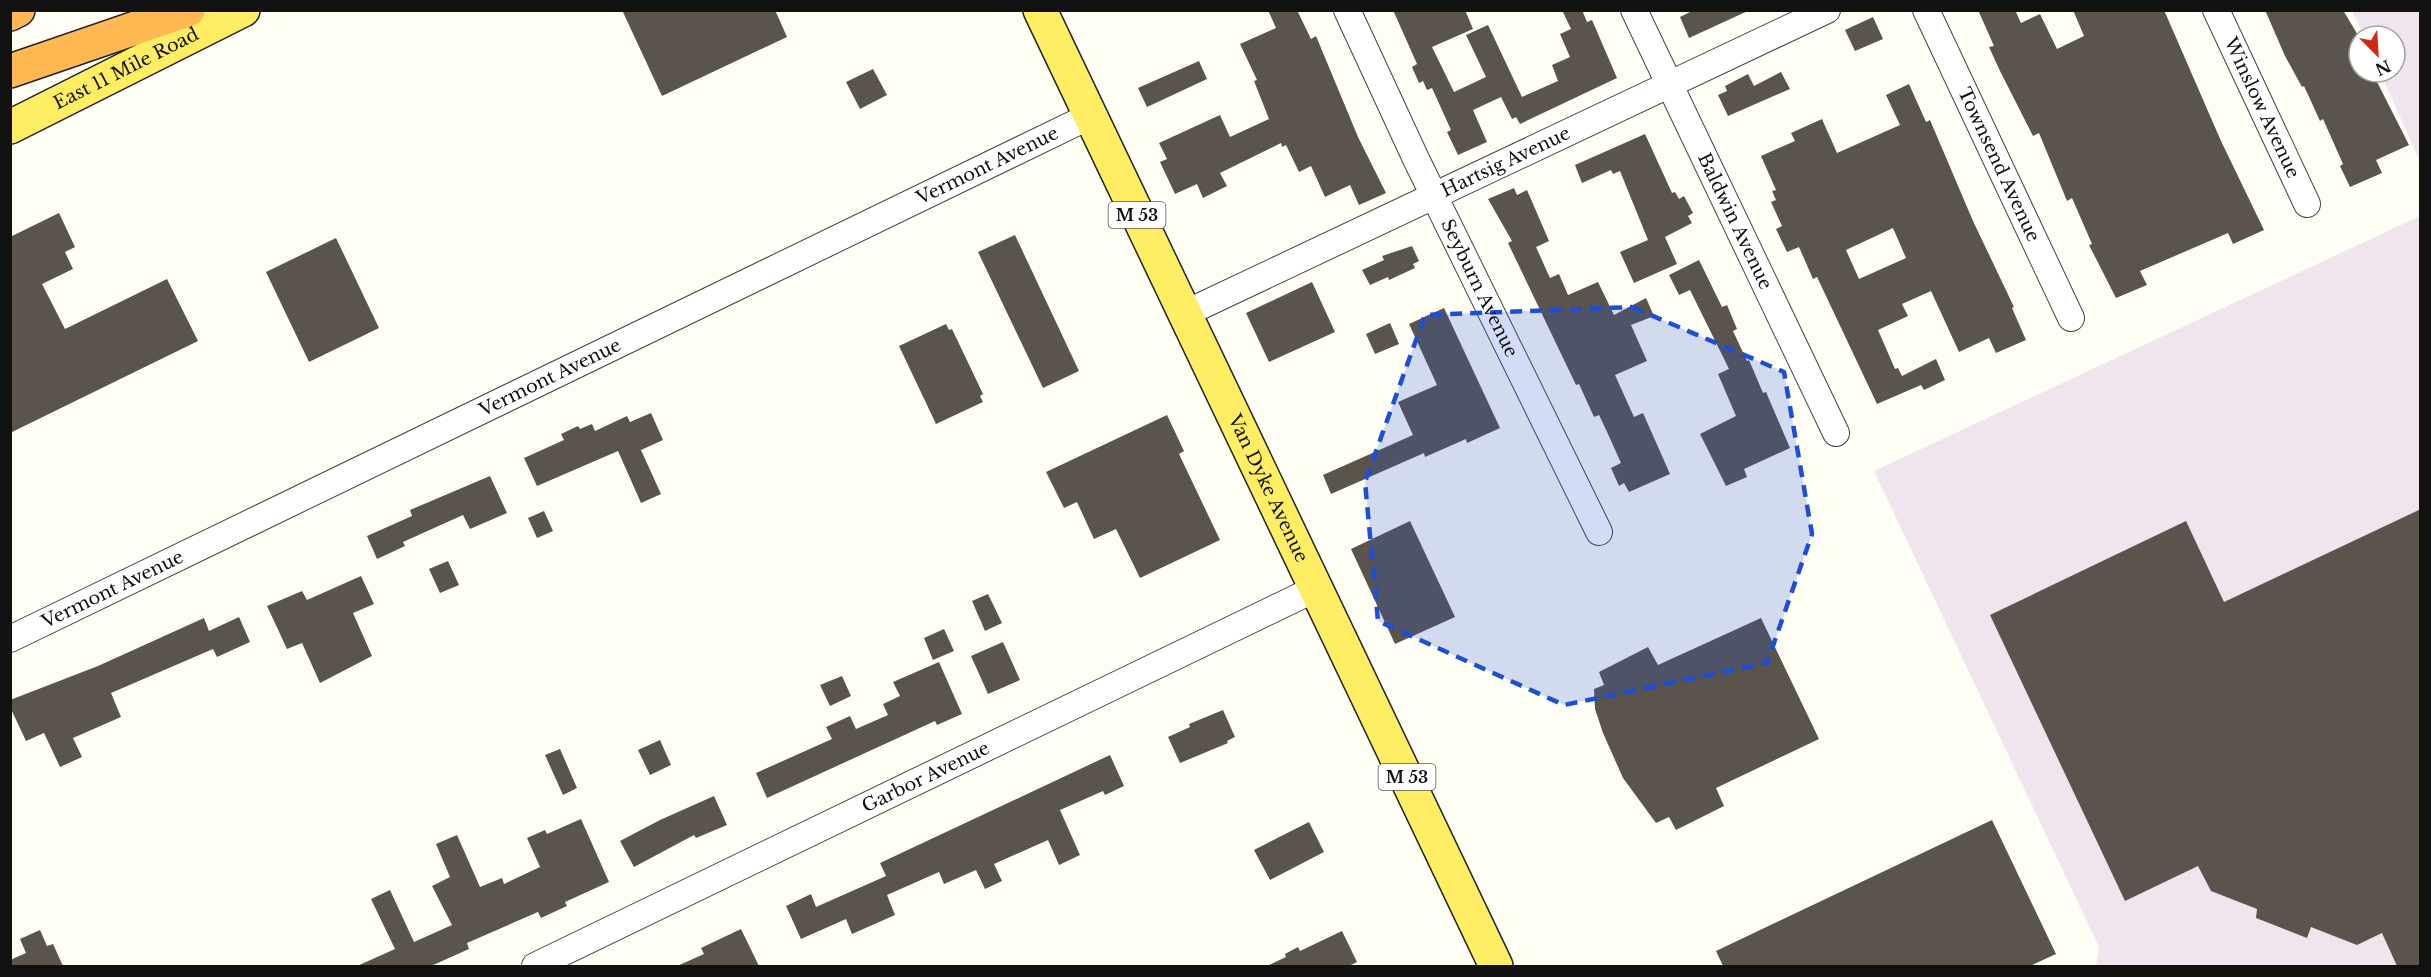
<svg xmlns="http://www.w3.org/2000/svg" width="2431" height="977" viewBox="0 0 2431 977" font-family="'Libre Baskerville',serif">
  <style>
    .industrial { fill: #f0e5ef }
    .building { fill: #5b544c; fill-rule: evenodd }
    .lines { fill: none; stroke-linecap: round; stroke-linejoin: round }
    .minor-casing { stroke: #444; stroke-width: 28 }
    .major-casing { stroke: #222; stroke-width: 36 }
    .highway-casing { stroke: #222; stroke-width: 36 }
    .minor { stroke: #fff; stroke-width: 26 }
    .major { stroke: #ffee64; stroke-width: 33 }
    .highway { stroke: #ffb852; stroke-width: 33 }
    .marked { fill: #1d4ed8; fill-opacity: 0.2; stroke: #1d4ed8; stroke-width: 4.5; stroke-dasharray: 12 8; stroke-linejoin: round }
    .labels { text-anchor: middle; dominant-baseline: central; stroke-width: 6; stroke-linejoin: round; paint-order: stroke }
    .shield { fill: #fff; stroke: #585858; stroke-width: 1.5 }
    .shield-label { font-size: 16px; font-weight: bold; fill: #111 }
    .street-label { font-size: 18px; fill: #111; stroke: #fff }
  </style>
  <rect width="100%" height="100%" fill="#fffef4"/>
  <g class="industrial">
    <path d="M 2352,11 L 2420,11 L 2420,162 L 2380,72 L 2395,72 L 2395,36 L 2364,36 Z"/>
    <path d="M 2420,216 L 2420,966 L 2096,966 L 2099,947 L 1874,471 Z"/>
  </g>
  <g class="building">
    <path d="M 622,10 L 775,10 L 787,37 L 662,96 Z"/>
    <path d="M 1268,10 L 1297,10 L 1311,39 L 1316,36 L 1358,137 L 1386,193 L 1359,205 L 1350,185 L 1325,197 L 1311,166 L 1299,172 L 1286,145 L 1282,147 L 1281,143 L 1220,173 L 1227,186 L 1203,198 L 1197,184 L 1175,194 L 1160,162 L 1167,159 L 1159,143 L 1220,115 L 1230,137 L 1269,119 L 1254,81 L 1257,80 L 1240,44 L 1276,28 Z"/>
    <path d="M 1393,10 L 1465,10 L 1473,29 L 1432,47 L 1454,92 L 1486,77 L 1466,35 L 1488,25 L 1522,97 L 1558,81 L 1552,65 L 1570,57 L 1560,34 L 1571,29 L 1562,10 L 1582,10 L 1587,22 L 1592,20 L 1617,78 L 1520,124 L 1516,117 L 1512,119 L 1501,97 L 1473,110 L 1487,142 L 1458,155 L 1447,132 L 1451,130 L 1432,88 L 1427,90 L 1423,81 L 1419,83 L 1412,67 L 1417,64 Z"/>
    <path d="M 1694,10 L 1750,10 L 1689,38 L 1680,17 Z"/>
    <path d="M 1978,10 L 2015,10 L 2021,23 L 2040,14 L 2057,49 L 2084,36 L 2073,10 L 2164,10 L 2221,141 L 2264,230 L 2233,244 L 2228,233 L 2140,271 L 2147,285 L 2116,298 L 2089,245 L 2092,244 L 2072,198 L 2067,201 L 2039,133 L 2033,136 L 2000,71 L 1989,47 L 1994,46 Z"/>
    <path d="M 2265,10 L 2343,10 L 2359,37 L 2359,72 L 2372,72 L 2409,145 L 2376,160 L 2382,173 L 2350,187 L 2340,166 L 2343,164 L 2323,119 L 2320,121 L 2304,86 L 2302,87 L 2285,56 Z"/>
    <path d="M 1873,17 L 1883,39 L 1855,51 L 1845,30 Z"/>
    <path d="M 1199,61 L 1207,79 L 1147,107 L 1138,88 Z"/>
    <path d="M 873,69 L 887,95 L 860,109 L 846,82 Z"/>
    <path d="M 1781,72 L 1790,89 L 1728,116 L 1718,95 L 1727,91 L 1725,86 L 1748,74 L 1754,86 Z"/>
    <path d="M 1909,84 L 1926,122 L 1930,120 L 1973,221 L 2014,307 L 2012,308 L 2026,340 L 1996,353 L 1989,338 L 1959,352 L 1931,291 L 1902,304 L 1908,316 L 1878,330 L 1895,369 L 1898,368 L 1902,376 L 1936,359 L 1945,380 L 1924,390 L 1921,385 L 1877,404 L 1817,277 L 1813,279 L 1799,247 L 1787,252 L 1776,229 L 1782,226 L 1771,202 L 1776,200 L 1772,191 L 1776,190 L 1761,156 L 1795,141 L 1791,133 L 1822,119 L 1837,153 L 1900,125 L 1886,95 ZM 1893,228 L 1906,258 L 1859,279 L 1846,250 Z"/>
    <path d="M 1645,134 L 1672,193 L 1675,192 L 1679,199 L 1684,196 L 1693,213 L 1688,216 L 1692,223 L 1665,237 L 1677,264 L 1634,283 L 1620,252 L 1648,240 L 1620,171 L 1613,174 L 1611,170 L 1582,183 L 1575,165 Z"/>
    <path d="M 1514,188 L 1517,195 L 1527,190 L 1549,241 L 1536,247 L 1550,278 L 1559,274 L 1568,295 L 1598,282 L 1614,315 L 1646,298 L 1654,316 L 1631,325 L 1647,361 L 1615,375 L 1634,417 L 1643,413 L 1670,474 L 1629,492 L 1624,483 L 1619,486 L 1611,468 L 1621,463 L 1608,434 L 1599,415 L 1594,417 L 1579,384 L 1576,385 L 1508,243 L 1512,241 L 1488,199 Z"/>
    <path d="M 59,213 L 75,247 L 65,252 L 73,269 L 42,284 L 65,329 L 167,279 L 198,341 L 10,433 L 10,237 Z"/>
    <path d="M 1015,235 L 1079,371 L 1043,388 L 978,252 Z"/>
    <path d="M 336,238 L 379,328 L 309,362 L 266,272 Z"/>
    <path d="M 1412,246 L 1419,261 L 1413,264 L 1415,268 L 1389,280 L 1388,277 L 1370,285 L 1362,270 L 1384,260 L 1382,256 Z"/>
    <path d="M 1699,260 L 1722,307 L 1727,305 L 1737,329 L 1733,331 L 1747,361 L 1749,360 L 1763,393 L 1766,392 L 1790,448 L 1744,469 L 1747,477 L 1726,486 L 1700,434 L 1736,416 L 1718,374 L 1729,369 L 1690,290 L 1679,295 L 1669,275 Z"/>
    <path d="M 1312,282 L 1335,332 L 1269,362 L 1246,313 Z"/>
    <path d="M 1444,308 L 1500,428 L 1467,443 L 1466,439 L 1425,457 L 1424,453 L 1331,494 L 1323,475 L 1413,435 L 1398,402 L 1437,385 L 1409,324 Z"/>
    <path d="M 1390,323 L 1399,344 L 1375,354 L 1366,334 Z"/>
    <path d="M 946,324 L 949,330 L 952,329 L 983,394 L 980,396 L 983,402 L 936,424 L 899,346 Z"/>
    <path d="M 651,413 L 663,440 L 641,450 L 661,494 L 641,503 L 618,451 L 537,486 L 524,458 L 564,440 L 561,434 L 578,426 L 580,429 L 592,424 L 595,431 L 627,416 L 630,422 Z"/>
    <path d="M 1167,415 L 1184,451 L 1179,454 L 1220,540 L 1140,578 L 1116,529 L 1094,539 L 1077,502 L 1064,508 L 1046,472 Z"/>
    <path d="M 490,476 L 507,513 L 470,529 L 463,515 L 403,542 L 405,546 L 377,559 L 367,536 L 412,516 L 410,510 Z"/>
    <path d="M 2421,509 L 2421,966 L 2397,966 L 2382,933 L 2357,945 L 2311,927 L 2307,938 L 2256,918 L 2257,909 L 2211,891 L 2198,866 L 2125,901 L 1990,615 L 2186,521 L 2224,602 Z"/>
    <path d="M 544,511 L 553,531 L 537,538 L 528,518 Z"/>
    <path d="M 1410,521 L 1455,617 L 1395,644 L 1351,549 Z"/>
    <path d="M 448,561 L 459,585 L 440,593 L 429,569 Z"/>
    <path d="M 361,576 L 374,604 L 353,613 L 372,656 L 320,683 L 302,643 L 287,649 L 267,606 L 302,591 L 307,600 Z"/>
    <path d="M 988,594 L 1002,623 L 985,631 L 972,601 Z"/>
    <path d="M 239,617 L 250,642 L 217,657 L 213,649 L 111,693 L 121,717 L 73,738 L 82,757 L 60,767 L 44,733 L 26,741 L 10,707 L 10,700 L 98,666 L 204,618 L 209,631 Z"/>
    <path d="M 1761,618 L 1819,739 L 1716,788 L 1724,806 L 1676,830 L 1669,817 L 1656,823 L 1623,778 L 1603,733 L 1595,709 L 1594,689 L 1604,685 L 1599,672 L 1648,647 L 1658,665 Z"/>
    <path d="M 944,629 L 954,651 L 933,660 L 924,638 Z"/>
    <path d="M 1003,642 L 1020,680 L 988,694 L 971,656 Z"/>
    <path d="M 939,662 L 962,714 L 937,725 L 935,721 L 767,798 L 756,773 L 832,739 L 826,727 L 850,716 L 856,729 L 888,715 L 883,704 L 900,696 L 893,682 Z"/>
    <path d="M 842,676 L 851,696 L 830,706 L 820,685 Z"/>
    <path d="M 1223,710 L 1235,737 L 1227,741 L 1228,743 L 1180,763 L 1168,737 L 1190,727 L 1189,724 Z"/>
    <path d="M 660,740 L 671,765 L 650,775 L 638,750 Z"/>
    <path d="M 560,749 L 577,788 L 563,795 L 545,755 Z"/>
    <path d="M 1110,755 L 1124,786 L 1105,795 L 1103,791 L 1060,810 L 1080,855 L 1059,865 L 1048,840 L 994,864 L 1002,881 L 985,889 L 976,870 L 944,884 L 939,872 L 887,895 L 895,915 L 852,934 L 846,919 L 801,939 L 786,906 L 811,894 L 816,907 L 886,876 L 880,863 Z"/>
    <path d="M 714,796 L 727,825 L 696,838 L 694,835 L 634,867 L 620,841 L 660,820 Z"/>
    <path d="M 581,819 L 609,882 L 565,902 L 567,906 L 541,918 L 538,912 L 467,943 L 469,949 L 431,966 L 357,966 L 395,949 L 371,899 L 390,890 L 414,942 L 452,925 L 432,886 L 450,877 L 436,844 L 457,835 L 480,887 L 502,878 L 504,884 L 540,867 L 527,838 L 545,830 L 547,834 Z"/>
    <path d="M 1992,820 L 2056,954 L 2030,966 L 1723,966 L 1716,951 Z"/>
    <path d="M 1309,822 L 1324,852 L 1270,880 L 1254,850 Z"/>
    <path d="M 741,929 L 759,966 L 677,966 L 704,954 L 701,948 Z"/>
    <path d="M 40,930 L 47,946 L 53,944 L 63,966 L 10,966 L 10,960 L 26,953 L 20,939 Z"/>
    <path d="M 1342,931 L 1357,962 L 1349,966 L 1267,966 L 1286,957 L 1285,954 L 1298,947 L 1300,951 Z"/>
  </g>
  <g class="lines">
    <defs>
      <g id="minor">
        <path id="s1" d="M 1347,10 L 1416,159 L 1599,532"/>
        <path id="s2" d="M 1634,10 L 1836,433"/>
        <path id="s3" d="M 1926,10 L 2071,318"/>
        <path id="s4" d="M 2216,10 L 2307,204"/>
        <path id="s5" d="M 1184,314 L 1827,10"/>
        <path id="s6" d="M 10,639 L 1090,116"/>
        <path id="s7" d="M 535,966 L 1317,588"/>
      </g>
      <g id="major">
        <path id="s8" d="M 1040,10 L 1496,966"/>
        <path id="s9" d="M 10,127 L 243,10"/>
      </g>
      <g id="highway">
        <path d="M 10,14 L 18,10"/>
        <path d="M 10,71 L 188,10"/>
      </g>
    </defs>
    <use href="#minor" class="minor-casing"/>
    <use href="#major" class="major-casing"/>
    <use href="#highway" class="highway-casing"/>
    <use href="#minor" class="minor"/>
    <use href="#major" class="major"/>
    <use href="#highway" class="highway"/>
  </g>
  <path class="marked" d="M 1632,307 L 1784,372 L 1812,534 L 1767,663 L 1564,705 L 1378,621 L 1365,482 L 1425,315 Z"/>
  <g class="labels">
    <g class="shield">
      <rect x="1108.5" y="202" width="57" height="26" rx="4.5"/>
      <rect x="1378.5" y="764" width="57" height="26" rx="4.5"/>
    </g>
    <g class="shield-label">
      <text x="1137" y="215">M 53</text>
      <text x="1407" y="777">M 53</text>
    </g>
    <g class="street-label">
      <text stroke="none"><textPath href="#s9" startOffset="130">East 11 Mile Road</textPath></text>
      <text stroke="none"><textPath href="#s4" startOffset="108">Winslow Avenue</textPath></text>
      <text stroke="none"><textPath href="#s5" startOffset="356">Hartsig Avenue</textPath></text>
      <text stroke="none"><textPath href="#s3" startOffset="171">Townsend Avenue</textPath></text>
      <text stroke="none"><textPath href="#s6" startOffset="1086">Vermont Avenue</textPath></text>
      <text stroke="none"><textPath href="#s2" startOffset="234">Baldwin Avenue</textPath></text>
      <text stroke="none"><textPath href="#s1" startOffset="308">Seyburn Avenue</textPath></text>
      <text stroke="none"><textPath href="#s6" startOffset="600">Vermont Avenue</textPath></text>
      <text stroke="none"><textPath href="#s8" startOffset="530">Van Dyke Avenue</textPath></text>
      <text stroke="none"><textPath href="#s6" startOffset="114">Vermont Avenue</textPath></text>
      <text stroke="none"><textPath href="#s7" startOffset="434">Garbor Avenue</textPath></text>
    </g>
  </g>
  <rect width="2431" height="977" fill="none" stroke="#111111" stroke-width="24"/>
  <g transform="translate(2377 54) rotate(156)"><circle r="28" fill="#ffffff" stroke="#a0a0a0" stroke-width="1.5"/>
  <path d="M0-4.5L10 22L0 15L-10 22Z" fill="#d12818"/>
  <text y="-9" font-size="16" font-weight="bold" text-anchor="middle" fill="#111111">N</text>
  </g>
</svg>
